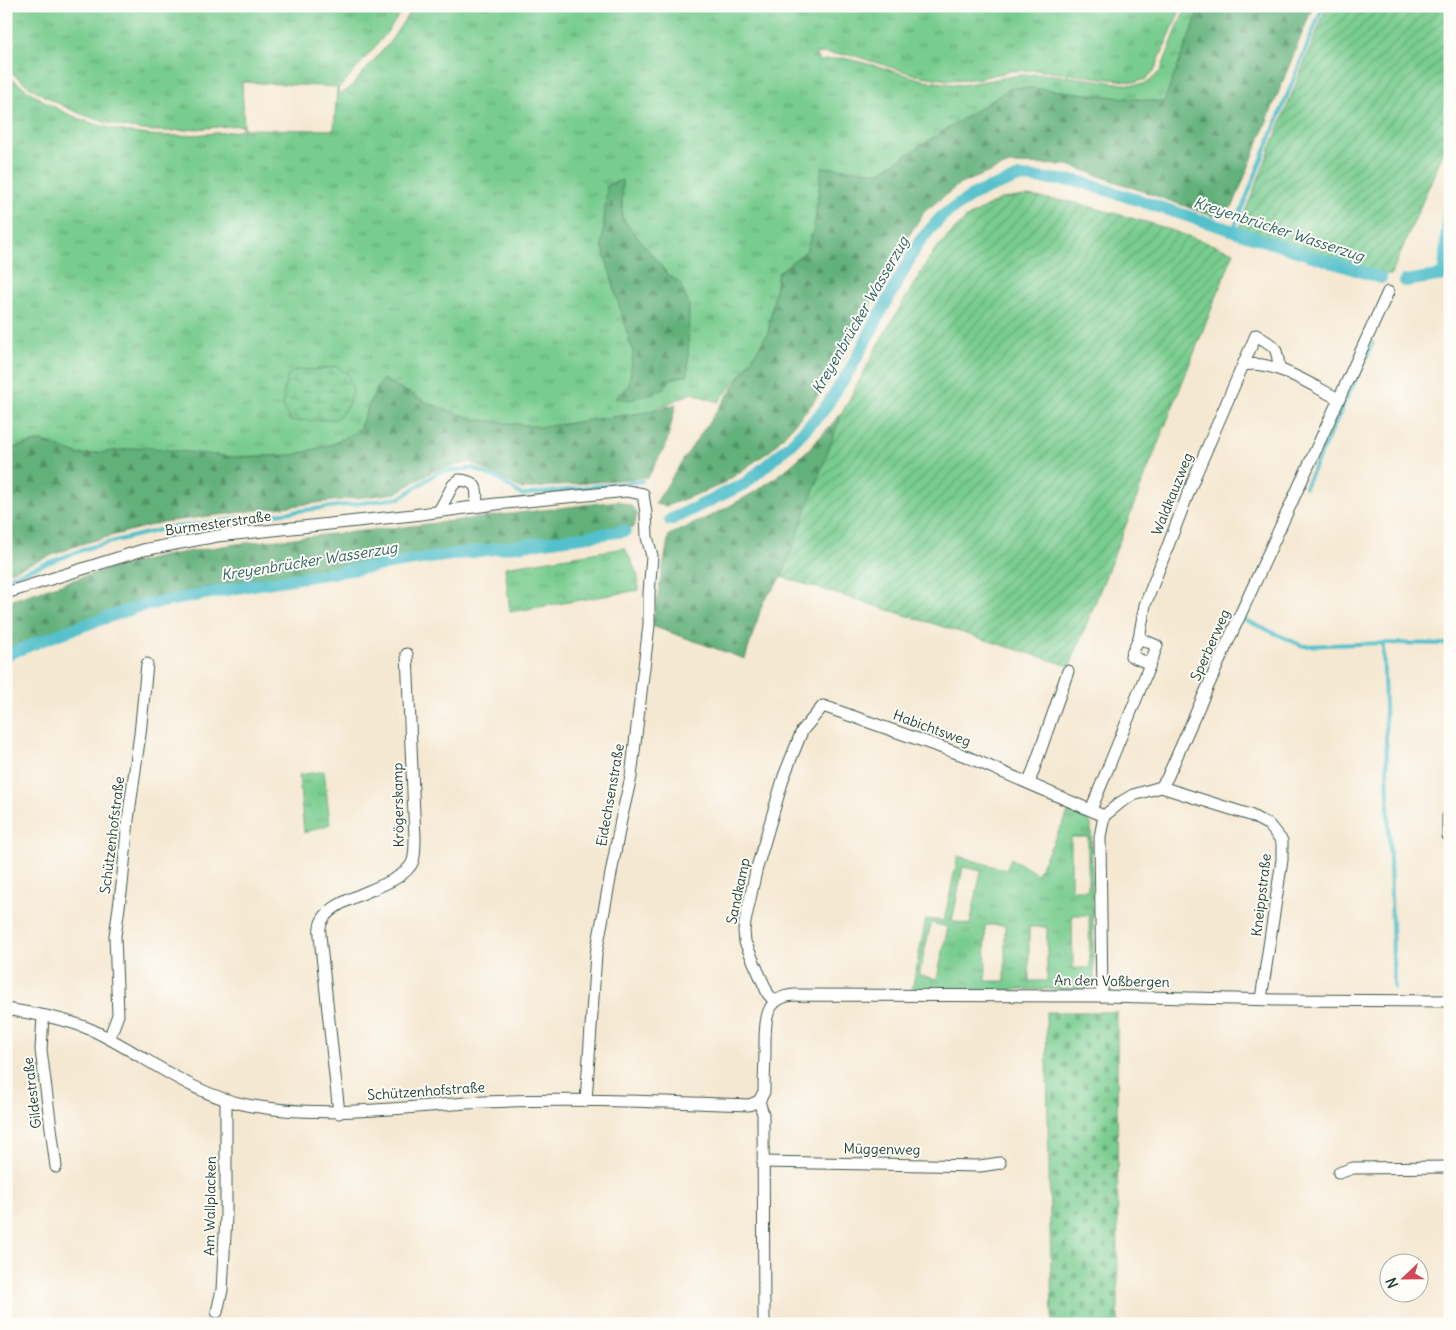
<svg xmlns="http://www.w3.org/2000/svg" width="1456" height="1330" viewBox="0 0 1456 1330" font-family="Delius,sans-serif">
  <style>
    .grass { fill: url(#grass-tufts); stroke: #4c8462; fill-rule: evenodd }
    .forest { fill: url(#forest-firs); stroke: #407657 }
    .wetland { fill: url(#wetland-marsh); stroke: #4c8462 }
    .cemetery { fill: url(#cemetery-stones); stroke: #4c8462 }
    .garden { fill: url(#garden-furrows); stroke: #4c8462 }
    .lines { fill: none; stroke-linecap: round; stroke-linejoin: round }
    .stream { stroke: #53c0cb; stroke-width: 4 }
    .canal { stroke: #53c0cb; stroke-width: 12 }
    .minor-casing { stroke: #3f574c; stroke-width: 13 }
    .minor { stroke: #fff; stroke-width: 11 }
    .labels { text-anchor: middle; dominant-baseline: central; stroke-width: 4; stroke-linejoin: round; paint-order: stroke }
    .street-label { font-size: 14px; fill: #1f3d34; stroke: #fdfcf7 }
    .water-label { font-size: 15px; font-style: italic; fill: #2f6461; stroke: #fdfcf7 }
  </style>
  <defs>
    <pattern id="grass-tufts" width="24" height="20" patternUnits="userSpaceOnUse" patternTransform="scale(1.25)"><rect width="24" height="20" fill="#78cc8f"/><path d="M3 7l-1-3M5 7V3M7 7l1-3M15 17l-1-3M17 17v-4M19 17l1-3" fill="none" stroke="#62a776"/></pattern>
    <pattern id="forest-firs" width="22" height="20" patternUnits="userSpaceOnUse" patternTransform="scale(1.25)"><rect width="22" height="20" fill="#62b07a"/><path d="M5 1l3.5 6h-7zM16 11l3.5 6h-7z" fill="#509065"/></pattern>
    <pattern id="wetland-marsh" width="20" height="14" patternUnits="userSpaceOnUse" patternTransform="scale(1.25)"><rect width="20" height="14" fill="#78cc8f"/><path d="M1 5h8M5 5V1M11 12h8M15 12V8" fill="none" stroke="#62a776"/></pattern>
    <pattern id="cemetery-stones" width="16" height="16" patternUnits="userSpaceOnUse" patternTransform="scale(1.25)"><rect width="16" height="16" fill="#78cc8f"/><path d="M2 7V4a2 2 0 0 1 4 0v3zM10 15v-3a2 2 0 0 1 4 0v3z" fill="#62a776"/></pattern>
    <pattern id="garden-furrows" width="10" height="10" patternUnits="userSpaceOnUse" patternTransform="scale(1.25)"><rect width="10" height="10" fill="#78cc8f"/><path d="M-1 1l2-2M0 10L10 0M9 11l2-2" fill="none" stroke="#62a776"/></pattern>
  </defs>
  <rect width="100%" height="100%" fill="#fdfcf7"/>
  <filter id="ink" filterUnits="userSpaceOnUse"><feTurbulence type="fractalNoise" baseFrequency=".02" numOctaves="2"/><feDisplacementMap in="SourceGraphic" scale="10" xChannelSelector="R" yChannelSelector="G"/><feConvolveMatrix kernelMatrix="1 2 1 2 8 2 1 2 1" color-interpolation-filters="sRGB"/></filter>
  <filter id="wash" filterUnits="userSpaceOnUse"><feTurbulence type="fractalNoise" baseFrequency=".0096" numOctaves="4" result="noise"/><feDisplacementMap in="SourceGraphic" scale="20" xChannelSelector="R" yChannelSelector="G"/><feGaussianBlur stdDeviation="1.12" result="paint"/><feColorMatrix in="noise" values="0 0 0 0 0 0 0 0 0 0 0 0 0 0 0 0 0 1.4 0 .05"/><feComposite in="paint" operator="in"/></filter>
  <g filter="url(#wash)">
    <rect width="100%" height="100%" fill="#f5e8d2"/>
    <g class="grass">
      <path d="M 6,6 L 405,6 C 389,33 364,59 344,83 L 338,88 L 339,95 L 350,88 L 389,43 L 414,6 L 630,6 L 631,9 L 632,6 L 1182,6 L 1154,71 L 1146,79 L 1135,82 L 1035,70 L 1012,71 L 975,79 L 947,80 L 916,75 L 852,55 L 815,53 L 819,61 L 843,58 L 873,65 L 926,81 L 961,85 L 1020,75 L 1043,74 L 1088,79 L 1123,84 L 1135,85 L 1144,84 L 1151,80 L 1161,70 L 1186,6 L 1201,6 L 1164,102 L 1031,88 L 1011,88 L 880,172 L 822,168 L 814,228 L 806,251 L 778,273 L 768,333 L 745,370 L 718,402 L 692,393 L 648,412 L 542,427 L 474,419 L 430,404 L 383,379 L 373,396 L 359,430 L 333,444 L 294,455 L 233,457 L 145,448 L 80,455 L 41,441 L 6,450 L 6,75 C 26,89 46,104 68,114 C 97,127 133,135 165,136 C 189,136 214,133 238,131 L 242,129 L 243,125 C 219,126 194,130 170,131 C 113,133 49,106 6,68 ZM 242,82 L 337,87 L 334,130 L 244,129 ZM 622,181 L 622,218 L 669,276 L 680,283 L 630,400 L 629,385 L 633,353 L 602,245 ZM 336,366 L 336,419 L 298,370 L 319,370 Z"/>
      <path d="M 625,548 L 638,576 L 639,590 L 510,612 L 505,567 Z"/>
      <path d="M 324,771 L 330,824 L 304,833 L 299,775 Z"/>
      <path d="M 1069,811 L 1085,816 L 1091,824 L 1094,984 L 1086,989 L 912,990 L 926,919 L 944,921 L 958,856 L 1006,870 L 1011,858 L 1037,874 ZM 1071,837 L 1088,837 L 1088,890 L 1071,890 ZM 963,867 L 981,871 L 970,925 L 952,921 ZM 1072,915 L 1089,915 L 1090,968 L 1073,968 ZM 931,923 L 948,927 L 937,979 L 919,975 ZM 985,925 L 1005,925 L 1005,981 L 986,981 ZM 1029,927 L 1047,927 L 1047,981 L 1029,981 Z"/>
    </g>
    <g class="forest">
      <path d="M 1201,6 L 1313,6 L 1233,206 L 1216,217 L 1068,165 L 1009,164 L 958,185 L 924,212 L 903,244 L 832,375 L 812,404 L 771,450 L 721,485 L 666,506 L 655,504 L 685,457 L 745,370 L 768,333 L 778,273 L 806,251 L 814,228 L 822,167 L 880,172 L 1011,88 L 1031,88 L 1164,102 Z"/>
      <path d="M 622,180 L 622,218 L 669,276 L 680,283 L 689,305 L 688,375 L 670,379 L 663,390 L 630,400 L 615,398 L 629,385 L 633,353 L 602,245 L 607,185 Z"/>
      <path d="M 383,379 L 430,404 L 474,419 L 542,427 L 648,412 L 676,404 L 666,445 L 648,477 L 522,489 L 471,462 L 435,470 L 396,493 L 163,522 L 81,544 L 6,573 L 6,450 L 41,441 L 80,455 L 145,447 L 233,457 L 294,455 L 333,444 L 359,430 L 373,396 Z"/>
      <path d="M 842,413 L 782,577 L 763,602 L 745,659 L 652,626 L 669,535 C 714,515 759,494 796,461 C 812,447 827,429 842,413 Z"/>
      <path d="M 618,501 L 630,505 L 637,513 L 634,527 L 473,547 L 236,582 L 147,599 L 66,626 L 6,651 L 6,602 L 104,570 L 169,555 L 236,544 L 403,527 Z"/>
    </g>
    <path class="wetland" d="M 336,366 L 348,374 L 353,390 L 347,407 L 336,419 L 291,421 L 283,408 L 284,390 L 288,375 L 298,370 L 319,370 Z"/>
    <path class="cemetery" d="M 1046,1012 L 1117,1012 L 1118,1324 L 1052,1324 Z"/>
    <g class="garden">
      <path d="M 1327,6 L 1450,6 L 1450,137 L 1391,275 L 1238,230 Z"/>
      <path d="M 1028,196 L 1077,203 L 1153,224 L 1234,252 L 1070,666 L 782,577 L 842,413 L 884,334 L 935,249 L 966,218 L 1001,199 Z"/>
    </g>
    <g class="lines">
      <g class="stream">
        <path d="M 1233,231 L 1323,6"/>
        <path d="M 1444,275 L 1450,274"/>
        <path d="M 1305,487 L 1373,343"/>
        <path d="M 6,578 L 91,547 L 167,528 L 400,498 L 438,472 L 473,468 L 499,479 L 522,495 L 642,481"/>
        <path d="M 1244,618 L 1243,619 L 1303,646 L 1383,643 L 1394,988"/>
        <path d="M 1383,643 L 1450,644"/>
      </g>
      <g class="canal">
        <path d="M 1405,281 L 1444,275 L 1448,210 L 1450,205"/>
        <path d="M 670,520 L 746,483 L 790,445 L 823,411 L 851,368 L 919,242 L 942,216 L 976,193 L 1019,177 L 1078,181 L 1381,278"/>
        <path d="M 6,655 L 59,634 L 140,606 L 253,585 L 421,559 L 625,531"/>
      </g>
    </g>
  </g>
  <g filter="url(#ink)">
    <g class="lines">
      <defs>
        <g id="minor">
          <path d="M 1279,368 C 1277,345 1275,347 1256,335 L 1243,365 C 1276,360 1310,385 1339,399"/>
          <path d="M 439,511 L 453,485 L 459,480 C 478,481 478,490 476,506"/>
          <path d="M 6,593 L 143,550 L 217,536 L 413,515 L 496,504 L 627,491 L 643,494 L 646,513 L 647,537 L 652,556 L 649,593 L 649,625 L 631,777 L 621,820 L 596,954 L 586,1101"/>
          <path d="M 1139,638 L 1145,605 L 1195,476 L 1243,365"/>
          <path d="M 1029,783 L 1068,671"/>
          <path d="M 1161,787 L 1250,815 L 1269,825 L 1282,841 L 1282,860 L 1261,999"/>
          <path d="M 1091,810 C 1113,755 1136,701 1157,646 L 1139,638 L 1131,656 L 1150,664"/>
          <path d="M 1450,817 L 1448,817 L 1448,836 L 1450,836"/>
          <path d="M 1102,996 L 1100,837 L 1104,816 L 1121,802 L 1133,795 L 1161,787 L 1167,778 L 1230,637 L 1388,292"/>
          <path d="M 775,1002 L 768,994 L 745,942 L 744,931 L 745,922 L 756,871 L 784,776 L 802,731 L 823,706 L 963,755 L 1104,816"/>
          <path d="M 6,1009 C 35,1014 65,1018 92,1030 C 144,1054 189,1094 247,1105 C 327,1120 404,1106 484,1102 C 572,1098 661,1102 749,1105 L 759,1101"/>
          <path d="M 43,1016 L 41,1050 L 56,1167"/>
          <path d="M 109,1039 L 118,1015 L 115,936 L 122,885 L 128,820 L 140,734 L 147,664"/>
          <path d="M 339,1113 L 321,946 C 321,940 319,933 320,927 C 325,895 402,890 413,861 C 415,854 415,845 415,838 L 407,654"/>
          <path d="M 763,1162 L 980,1166 L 1000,1163"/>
          <path d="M 1339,1173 L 1353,1168 L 1450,1167"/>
          <path d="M 217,1312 L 222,1290 L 226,1216 L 226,1100"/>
          <path d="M 764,1324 L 763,1114 L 759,1101 L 764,1092 C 764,1077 765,1063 765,1049 C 765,1025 763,997 794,995 L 1102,996 L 1278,1000 L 1450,1001"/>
        </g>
      </defs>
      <use href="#minor" class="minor-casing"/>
      <use href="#minor" class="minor"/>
    </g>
  </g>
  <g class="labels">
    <g class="street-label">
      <text transform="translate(1172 494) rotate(-68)">Waldkauzweg</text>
      <text transform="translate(218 523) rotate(-8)">Burmesterstraße</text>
      <text transform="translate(1210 645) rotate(-66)">Sperberweg</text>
      <text transform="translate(932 728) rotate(20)">Habichtsweg</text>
      <text transform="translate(610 795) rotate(-80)">Eidechsenstraße</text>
      <text transform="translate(398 805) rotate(-91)">Krögerskamp</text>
      <text transform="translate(112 835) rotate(-83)">Schützenhofstraße</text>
      <text transform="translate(738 891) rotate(-78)">Sandkamp</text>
      <text transform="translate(1261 895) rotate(-83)">Kneippstraße</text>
      <text transform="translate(1112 981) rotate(1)">An den Voßbergen</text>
      <text transform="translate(426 1091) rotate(-4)">Schützenhofstraße</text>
      <text transform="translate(32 1093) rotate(-97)">Gildestraße</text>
      <text transform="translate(882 1149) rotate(1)">Müggenweg</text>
      <text transform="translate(210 1206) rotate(-89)">Am Wallplacken</text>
    </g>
    <g class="water-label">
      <text transform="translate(1279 229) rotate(18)">Kreyenbrücker Wasserzug</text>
      <text transform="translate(860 315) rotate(-60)">Kreyenbrücker Wasserzug</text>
      <text transform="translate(309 561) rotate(-9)">Kreyenbrücker Wasserzug</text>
    </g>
  </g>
  <rect width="1456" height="1330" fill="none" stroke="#fdfcf7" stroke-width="25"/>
  <g transform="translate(1404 1278) rotate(248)"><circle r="24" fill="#fdfcf7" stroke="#a4b0a9"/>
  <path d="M0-4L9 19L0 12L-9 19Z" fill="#d1495b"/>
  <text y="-8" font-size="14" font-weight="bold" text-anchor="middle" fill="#1f3d34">N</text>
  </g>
</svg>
